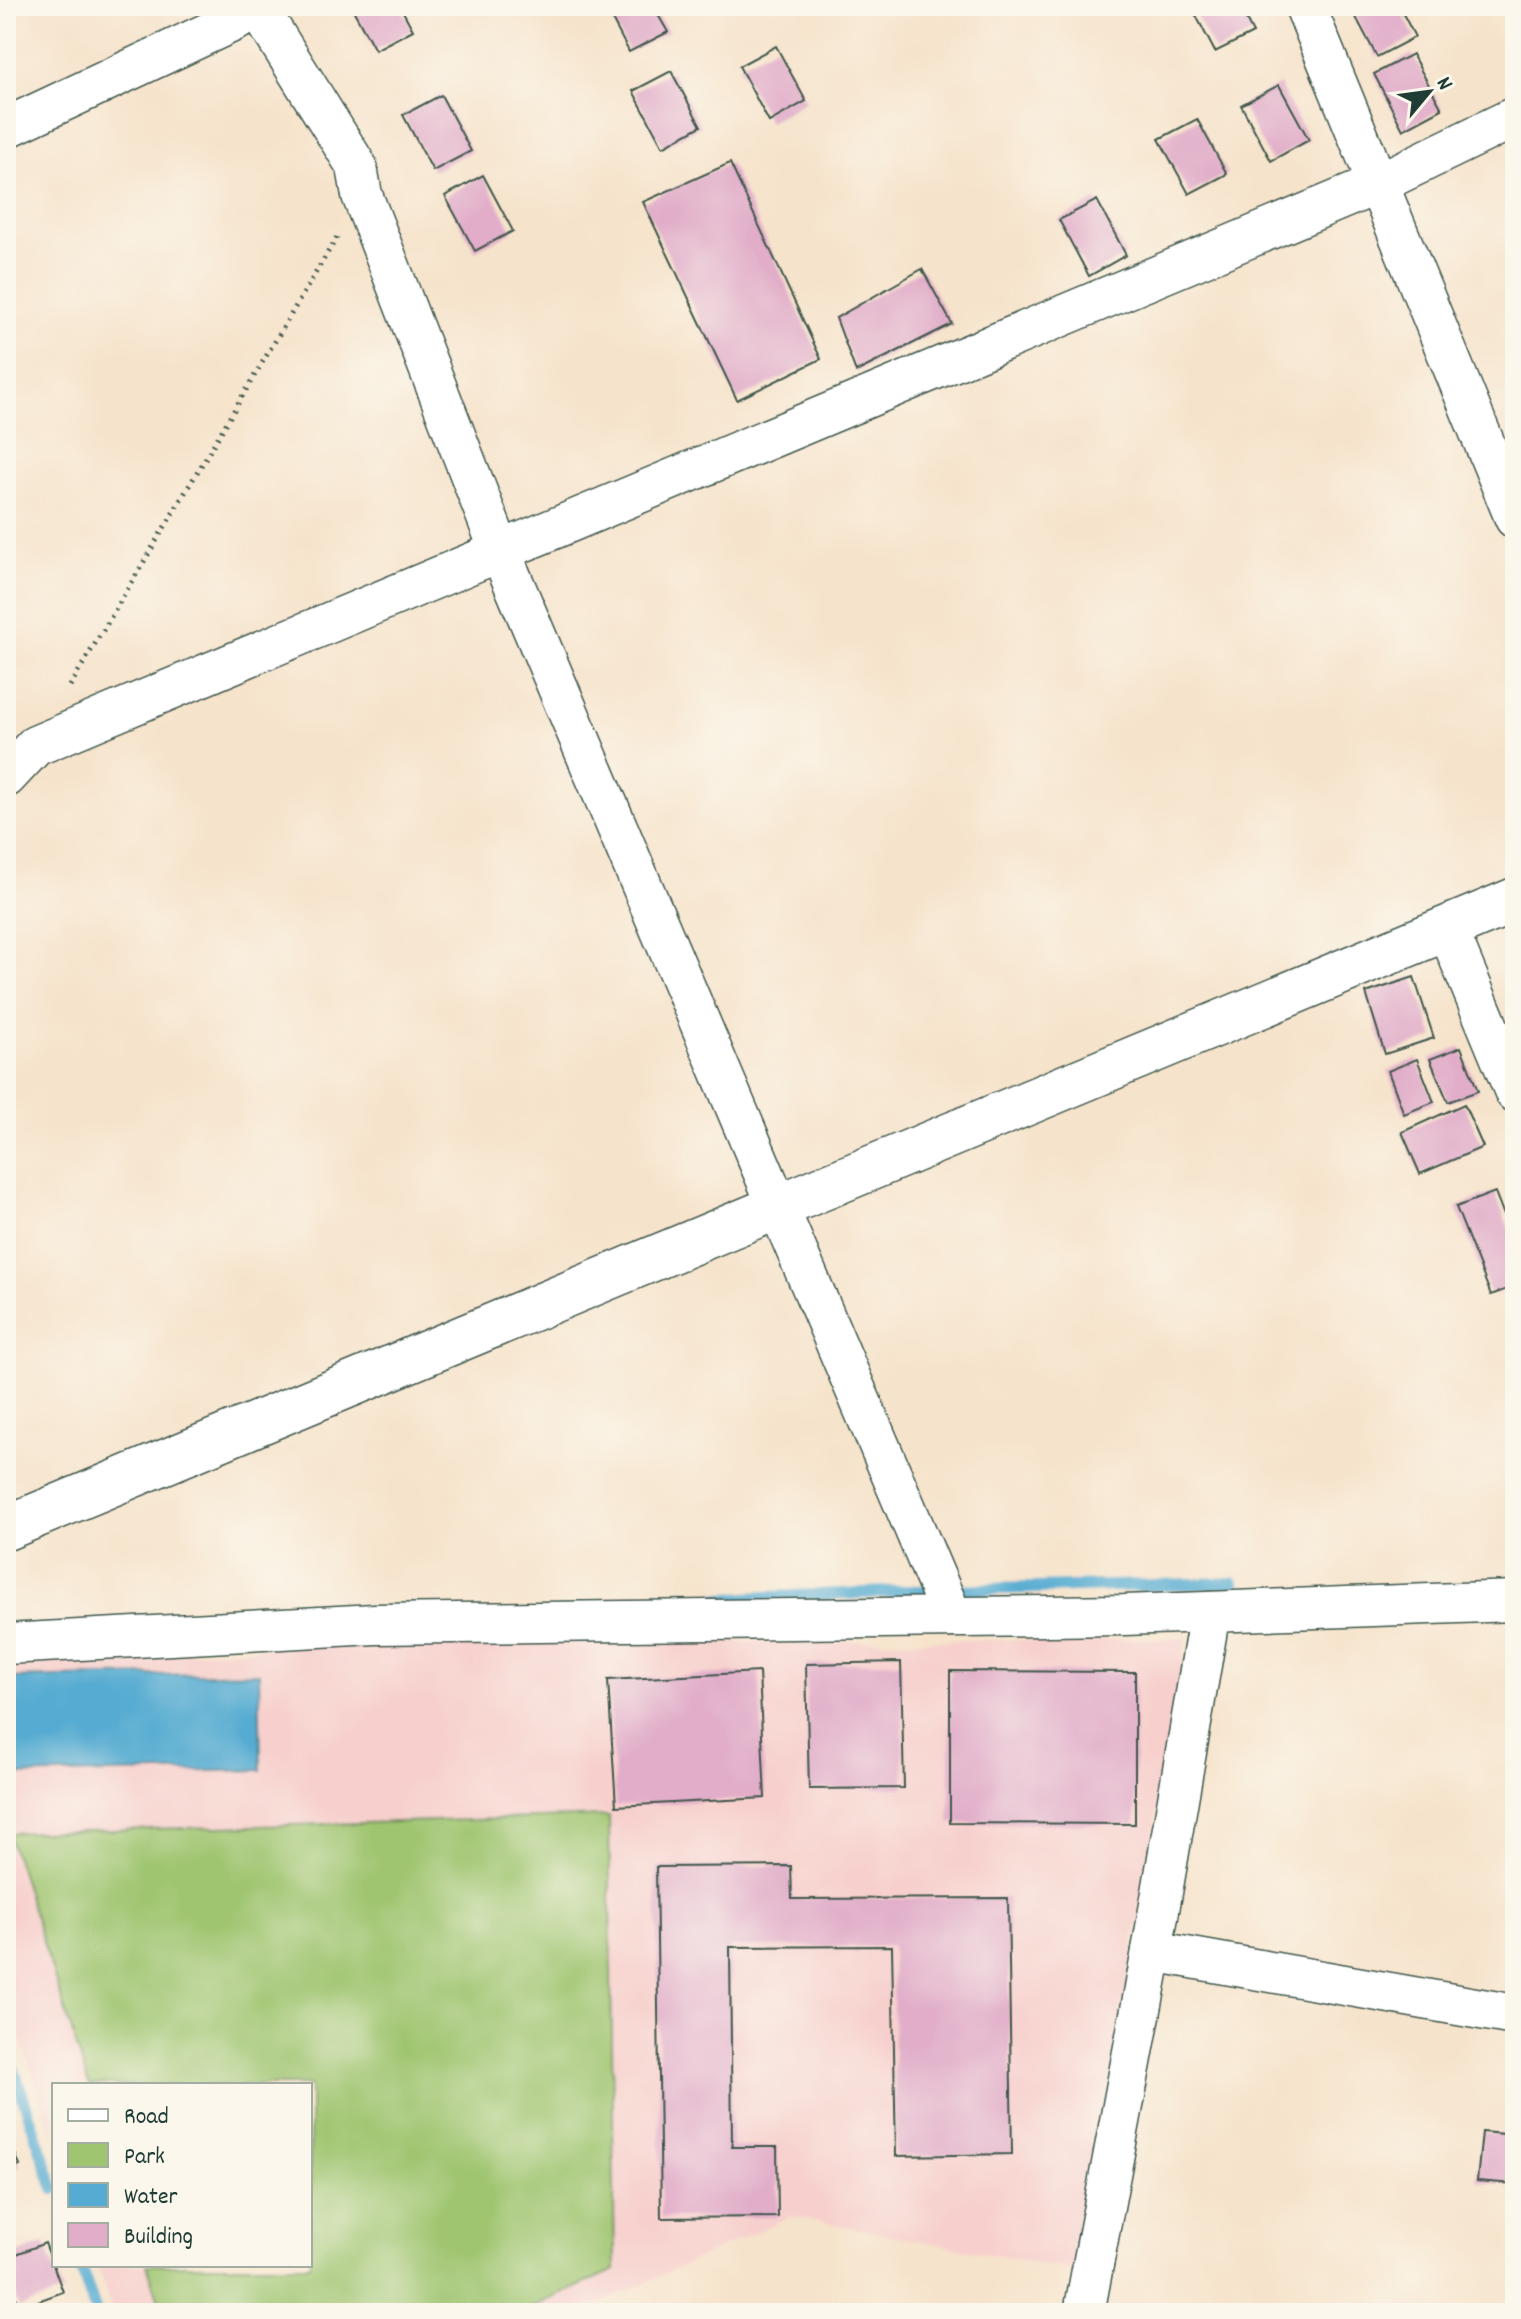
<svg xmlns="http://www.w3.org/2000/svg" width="1521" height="2319" viewBox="0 0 1521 2319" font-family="Dekko,sans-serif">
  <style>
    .built { fill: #f7d0cd }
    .green { fill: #9fc570; stroke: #5f8152; stroke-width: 2 }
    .water { fill: #55abd1; stroke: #3a7482; stroke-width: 2 }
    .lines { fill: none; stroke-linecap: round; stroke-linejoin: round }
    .stream { stroke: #55abd1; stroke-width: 12 }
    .building { fill: #e1adc9 }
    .minor-casing { stroke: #3f564b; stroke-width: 43 }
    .tertiary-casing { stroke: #3f564b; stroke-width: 47 }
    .path { stroke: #3f564b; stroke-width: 5; stroke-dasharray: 2 6; stroke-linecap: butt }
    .minor { stroke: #fff; stroke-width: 40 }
    .tertiary { stroke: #fff; stroke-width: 44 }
  </style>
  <rect width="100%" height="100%" fill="#fbf7ec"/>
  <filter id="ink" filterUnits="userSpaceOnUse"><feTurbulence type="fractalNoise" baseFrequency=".0125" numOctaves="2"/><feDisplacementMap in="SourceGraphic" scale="16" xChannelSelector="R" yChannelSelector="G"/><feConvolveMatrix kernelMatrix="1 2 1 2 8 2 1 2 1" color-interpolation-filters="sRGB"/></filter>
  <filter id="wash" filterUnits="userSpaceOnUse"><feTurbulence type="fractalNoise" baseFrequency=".006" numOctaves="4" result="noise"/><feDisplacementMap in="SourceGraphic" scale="32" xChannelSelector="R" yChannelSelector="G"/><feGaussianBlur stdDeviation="1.8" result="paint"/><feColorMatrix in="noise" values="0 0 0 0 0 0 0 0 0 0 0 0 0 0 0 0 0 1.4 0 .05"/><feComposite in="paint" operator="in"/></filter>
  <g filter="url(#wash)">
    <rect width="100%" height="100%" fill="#f6e3cb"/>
    <path class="built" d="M 1186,1639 L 1078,2271 L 791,2216 L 579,2313 L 113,2313 L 97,2265 L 310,2265 L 310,2085 L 54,2085 L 54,2139 L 6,1998 L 6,1663 L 343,1644 Z"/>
    <path class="green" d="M 609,1816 L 615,2270 L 519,2313 L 163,2313 L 147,2265 L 310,2265 L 310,2085 L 89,2085 L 8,1833 Z"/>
    <path class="water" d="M 259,1673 L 261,1770 L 6,1775 L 6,1678 Z"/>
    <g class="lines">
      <g class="stream">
        <path d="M 677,1601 L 911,1591 L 1234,1583 L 1229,1607"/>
        <path d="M 6,2047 L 54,2189"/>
        <path d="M 80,2265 L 96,2313"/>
      </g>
    </g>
    <g id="blocks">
      <g class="building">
        <path d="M 351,6 L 400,6 L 413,30 L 375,50 Z"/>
        <path d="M 605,6 L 653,6 L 668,32 L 629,52 Z"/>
        <path d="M 1191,6 L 1239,6 L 1253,33 L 1215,52 Z"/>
        <path d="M 1350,6 L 1399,6 L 1415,37 L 1377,57 Z"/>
        <path d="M 776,46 L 806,101 L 769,122 L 739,66 Z"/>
        <path d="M 1412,54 L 1442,109 L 1403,130 L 1374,74 Z"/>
        <path d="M 671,71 L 701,126 L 663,147 L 633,91 Z"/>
        <path d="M 1279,85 L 1309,140 L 1271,161 L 1241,105 Z"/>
        <path d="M 441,95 L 471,151 L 433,171 L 403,115 Z"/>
        <path d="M 1197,119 L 1227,174 L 1189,194 L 1159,139 Z"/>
        <path d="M 730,163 L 821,359 L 737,400 L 643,202 Z"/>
        <path d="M 483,175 L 513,231 L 475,251 L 445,196 Z"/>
        <path d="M 1097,200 L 1126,255 L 1089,276 L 1059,220 Z"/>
        <path d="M 922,269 L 952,324 L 856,372 L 836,318 Z"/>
        <path d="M 1414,977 L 1434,1038 L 1385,1054 L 1366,993 Z"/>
        <path d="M 1461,1047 L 1478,1091 L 1448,1102 L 1430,1059 Z"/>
        <path d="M 1417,1059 L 1434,1102 L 1404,1114 L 1388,1071 Z"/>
        <path d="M 1464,1104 L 1483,1147 L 1420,1174 L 1402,1132 Z"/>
        <path d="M 1495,1192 L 1510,1231 L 1515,1229 L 1515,1286 L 1491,1295 L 1456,1207 Z"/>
        <path d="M 901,1662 L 904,1788 L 809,1789 L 806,1664 Z"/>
        <path d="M 950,1671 L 1135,1672 L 1135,1824 L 950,1823 Z"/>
        <path d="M 759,1672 L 765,1798 L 616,1806 L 608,1680 Z"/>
        <path d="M 791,1866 L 792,1899 L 1008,1898 L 1012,2154 L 896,2156 L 892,1946 L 730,1947 L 732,2147 L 777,2147 L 778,2217 L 661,2218 L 656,1867 Z"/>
        <path d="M 1513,2047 L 1515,2047 L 1515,2109 L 1506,2108 Z"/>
        <path d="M 6,2129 L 20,2166 L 6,2171 Z"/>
        <path d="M 1482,2132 L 1515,2135 L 1515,2184 L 1477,2181 Z"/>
        <path d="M 45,2243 L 63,2292 L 19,2308 L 6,2274 L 6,2258 Z"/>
      </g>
    </g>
  </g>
  <g filter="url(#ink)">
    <use href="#blocks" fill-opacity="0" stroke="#3f564b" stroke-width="2"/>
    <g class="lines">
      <defs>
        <g id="minor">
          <path d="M 257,6 L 357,167 L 362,195 L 500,551 L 952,1617"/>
          <path d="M 1305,6 L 1515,518"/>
          <path d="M 6,128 L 266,6"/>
          <path d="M 6,777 L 35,746 L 1377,184 L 1515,117"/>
          <path d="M 1447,928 L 1515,1092"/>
          <path d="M 6,1644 L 375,1624 L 1124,1615 L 1515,1601"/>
          <path d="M 1152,1951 L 1515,2015"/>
          <path d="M 1084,2313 L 1152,1951 L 1210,1612"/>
        </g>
        <path id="tertiary" d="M 6,1528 L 1515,900"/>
      </defs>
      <use href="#minor" class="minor-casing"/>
      <use href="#tertiary" class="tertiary-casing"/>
      <path class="path" d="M 70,686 L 337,237"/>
      <use href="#minor" class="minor"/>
      <use href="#tertiary" class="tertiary"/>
    </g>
  </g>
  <rect width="1521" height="2319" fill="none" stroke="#fbf7ec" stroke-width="32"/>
  <rect x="52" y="2083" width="260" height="184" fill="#fbf7ec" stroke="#a3ada2" stroke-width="2"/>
  <rect x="68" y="2109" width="40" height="12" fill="#ffffff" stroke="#a3ada2" stroke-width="2"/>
  <text x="124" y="2123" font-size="24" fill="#1f3d34">Road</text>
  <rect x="68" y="2143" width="40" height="24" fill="#9fc570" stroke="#a3ada2" stroke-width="2"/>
  <text x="124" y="2163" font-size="24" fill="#1f3d34">Park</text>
  <rect x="68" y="2183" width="40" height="24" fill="#55abd1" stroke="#a3ada2" stroke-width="2"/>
  <text x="124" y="2203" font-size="24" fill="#1f3d34">Water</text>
  <rect x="68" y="2223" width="40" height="24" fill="#e1adc9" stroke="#a3ada2" stroke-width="2"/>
  <text x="124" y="2243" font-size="24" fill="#1f3d34">Building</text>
  <g transform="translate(1429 92) rotate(61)" stroke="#fbf7ec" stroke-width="6" paint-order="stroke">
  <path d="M0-6L14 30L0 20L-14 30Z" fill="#1f3d34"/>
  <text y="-12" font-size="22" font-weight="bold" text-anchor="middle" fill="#1f3d34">N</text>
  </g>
</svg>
